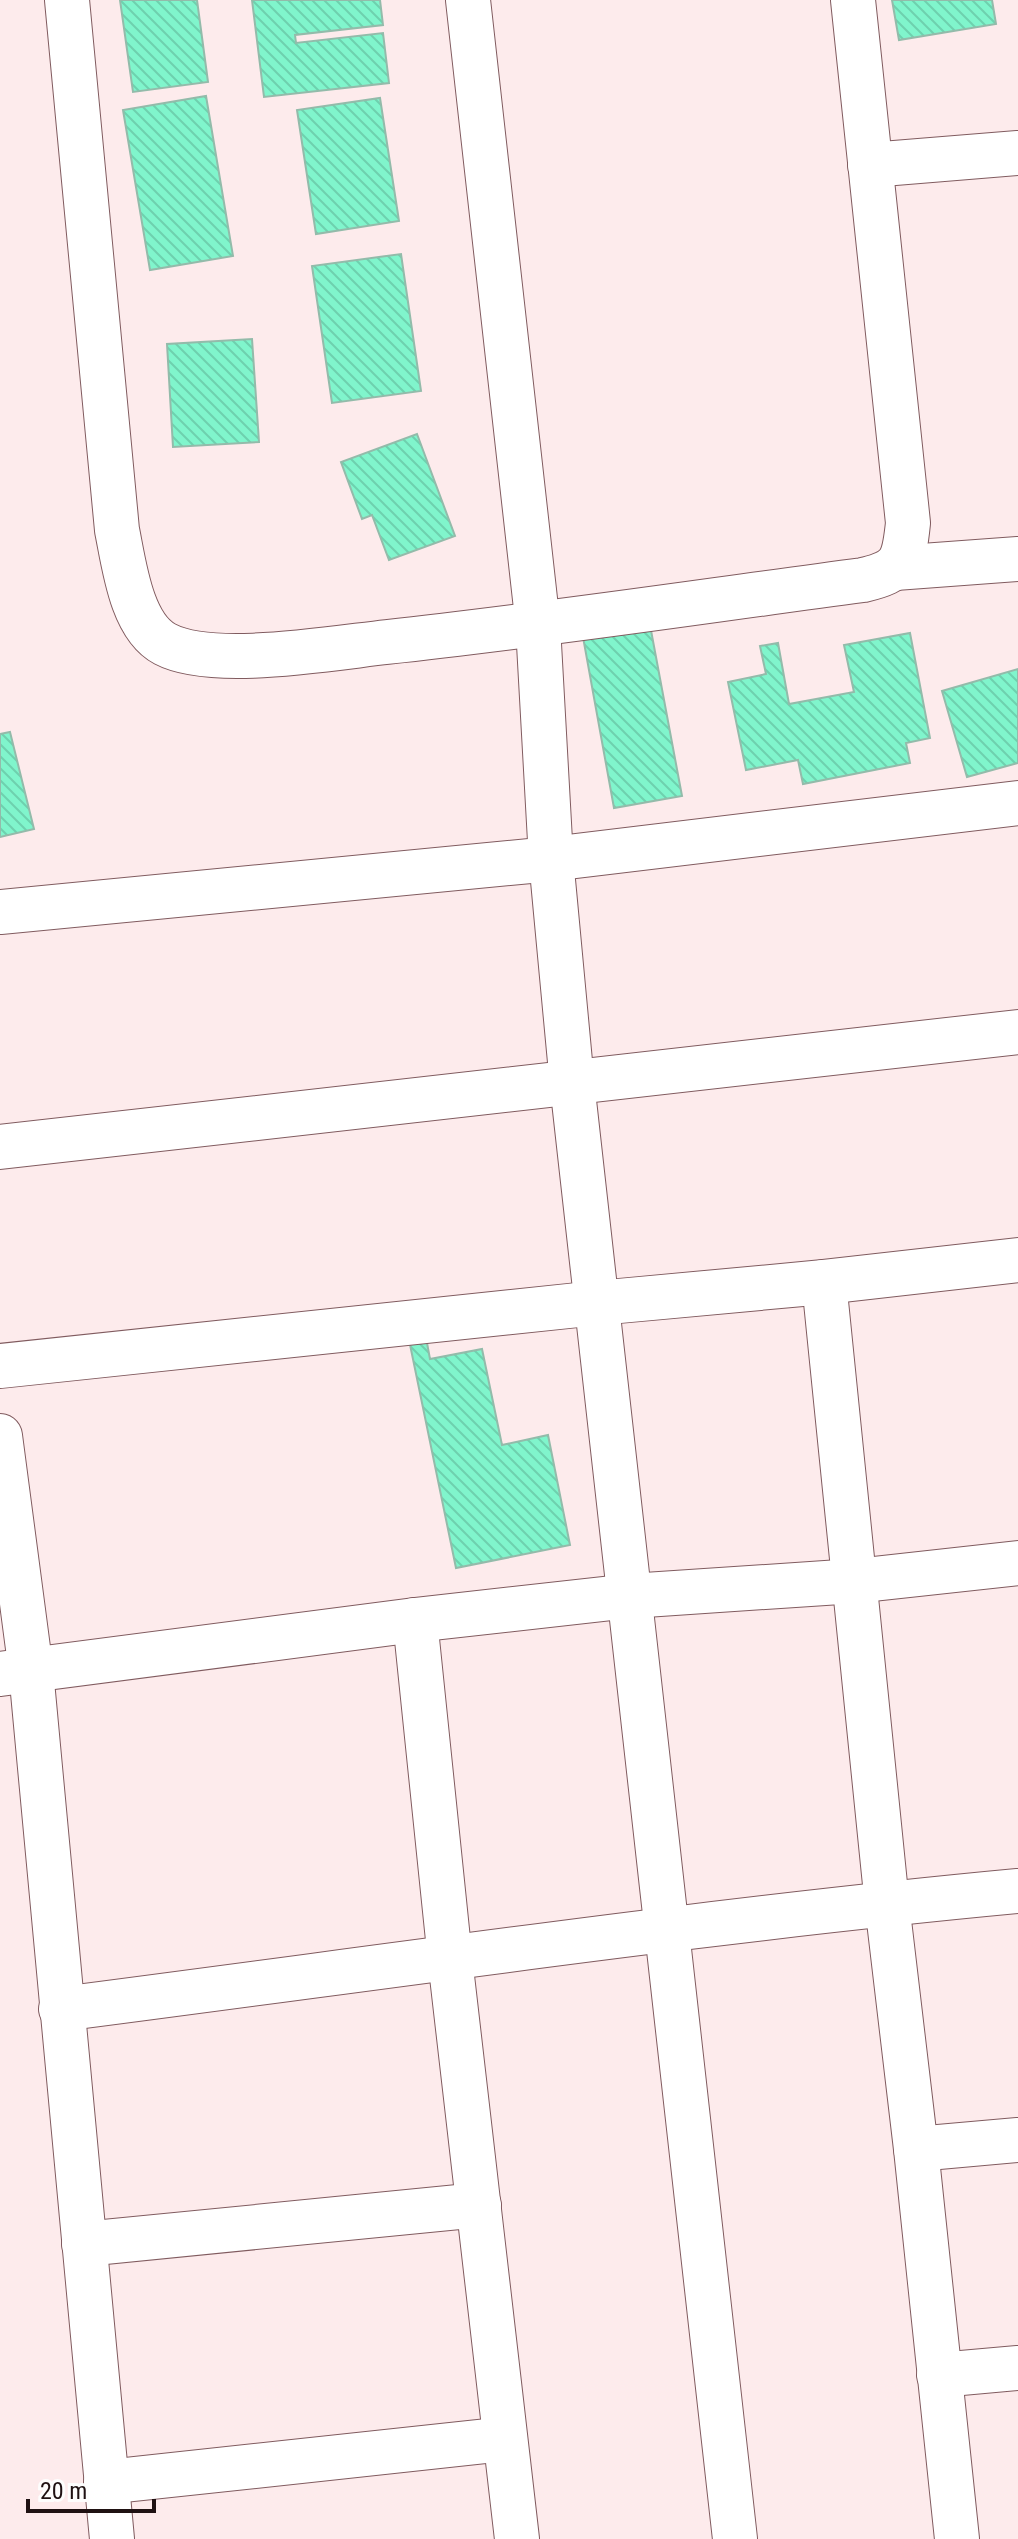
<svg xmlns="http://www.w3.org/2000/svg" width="1018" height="2539" viewBox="0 0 1018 2539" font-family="'Roboto Condensed',sans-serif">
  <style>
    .building { fill: url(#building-back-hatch); stroke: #93bbaa; stroke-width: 2 }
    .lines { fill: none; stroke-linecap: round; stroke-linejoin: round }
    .street-casing { stroke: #805b5f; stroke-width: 46 }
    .street { stroke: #fff; stroke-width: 44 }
  </style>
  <defs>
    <pattern id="building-back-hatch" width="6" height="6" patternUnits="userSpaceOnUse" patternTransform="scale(2)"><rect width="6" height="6" fill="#80f5cc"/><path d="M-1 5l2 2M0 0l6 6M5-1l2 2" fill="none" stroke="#6ed1ae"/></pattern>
  </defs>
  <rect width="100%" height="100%" fill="#fdebec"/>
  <g class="building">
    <path d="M 120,0 L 197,0 L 208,82 L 133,92 Z"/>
    <path d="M 252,0 L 380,0 L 383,25 L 295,35 L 296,43 L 383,33 L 389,83 L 264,97 Z"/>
    <path d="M 892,0 L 992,0 L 996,24 L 899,40 Z"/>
    <path d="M 206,96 L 233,256 L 150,270 L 123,110 Z"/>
    <path d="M 380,98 L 399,221 L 316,234 L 297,110 Z"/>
    <path d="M 401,254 L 421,391 L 332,403 L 312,266 Z"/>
    <path d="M 252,339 L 259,442 L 173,447 L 167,344 Z"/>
    <path d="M 417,434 L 455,536 L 389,560 L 372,515 L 362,519 L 341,462 Z"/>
    <path d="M 650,625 L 682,796 L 614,808 L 583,637 Z"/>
    <path d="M 910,633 L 930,738 L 906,743 L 910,763 L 803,784 L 798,760 L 746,770 L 728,682 L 766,674 L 760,646 L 778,643 L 789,704 L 854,692 L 844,645 Z"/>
    <path d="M 1018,669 L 1018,763 L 967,777 L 942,691 Z"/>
    <path d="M 10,732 L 34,829 L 0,837 L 0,734 Z"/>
    <path d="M 424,1327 L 430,1359 L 482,1349 L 502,1445 L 548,1435 L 570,1545 L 456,1568 L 407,1330 Z"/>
  </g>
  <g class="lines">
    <defs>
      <g id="street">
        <path d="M 67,0 L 117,530 C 124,564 131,626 165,644 C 212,669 332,648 387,642 C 546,625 704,601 863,580 C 902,571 904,561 908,523 L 853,0"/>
        <path d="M 468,0 L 538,626 L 551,859 L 572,1083 L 735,2539"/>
        <path d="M 870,165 L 1018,153"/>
        <path d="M 895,568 L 1018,559"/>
        <path d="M 0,912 L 551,859 L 1018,803"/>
        <path d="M 0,1147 L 1018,1032"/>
        <path d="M 824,1282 L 887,1904 L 916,2149 L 957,2539"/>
        <path d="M 0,1366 L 597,1303 L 824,1282 L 1018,1260"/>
        <path d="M 0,1436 L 31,1671 L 112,2539"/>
        <path d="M 415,1620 L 450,1959 L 517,2539"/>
        <path d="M 0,1674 L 415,1620 L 630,1596 L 855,1581 L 1018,1563"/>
        <path d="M 61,2009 C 380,1968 698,1921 1018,1891"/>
        <path d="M 916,2149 L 1018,2140"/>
        <path d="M 84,2244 L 479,2205"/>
        <path d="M 939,2375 L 1018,2368"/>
        <path d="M 106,2482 L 505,2439"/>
      </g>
    </defs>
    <use href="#street" class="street-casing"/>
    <use href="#street" class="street"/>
  </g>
  <path d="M28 2499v12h126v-12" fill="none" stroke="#1f1112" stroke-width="4"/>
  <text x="40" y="2499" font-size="24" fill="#1f1112" stroke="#fdfdfd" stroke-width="6" paint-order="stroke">20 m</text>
</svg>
